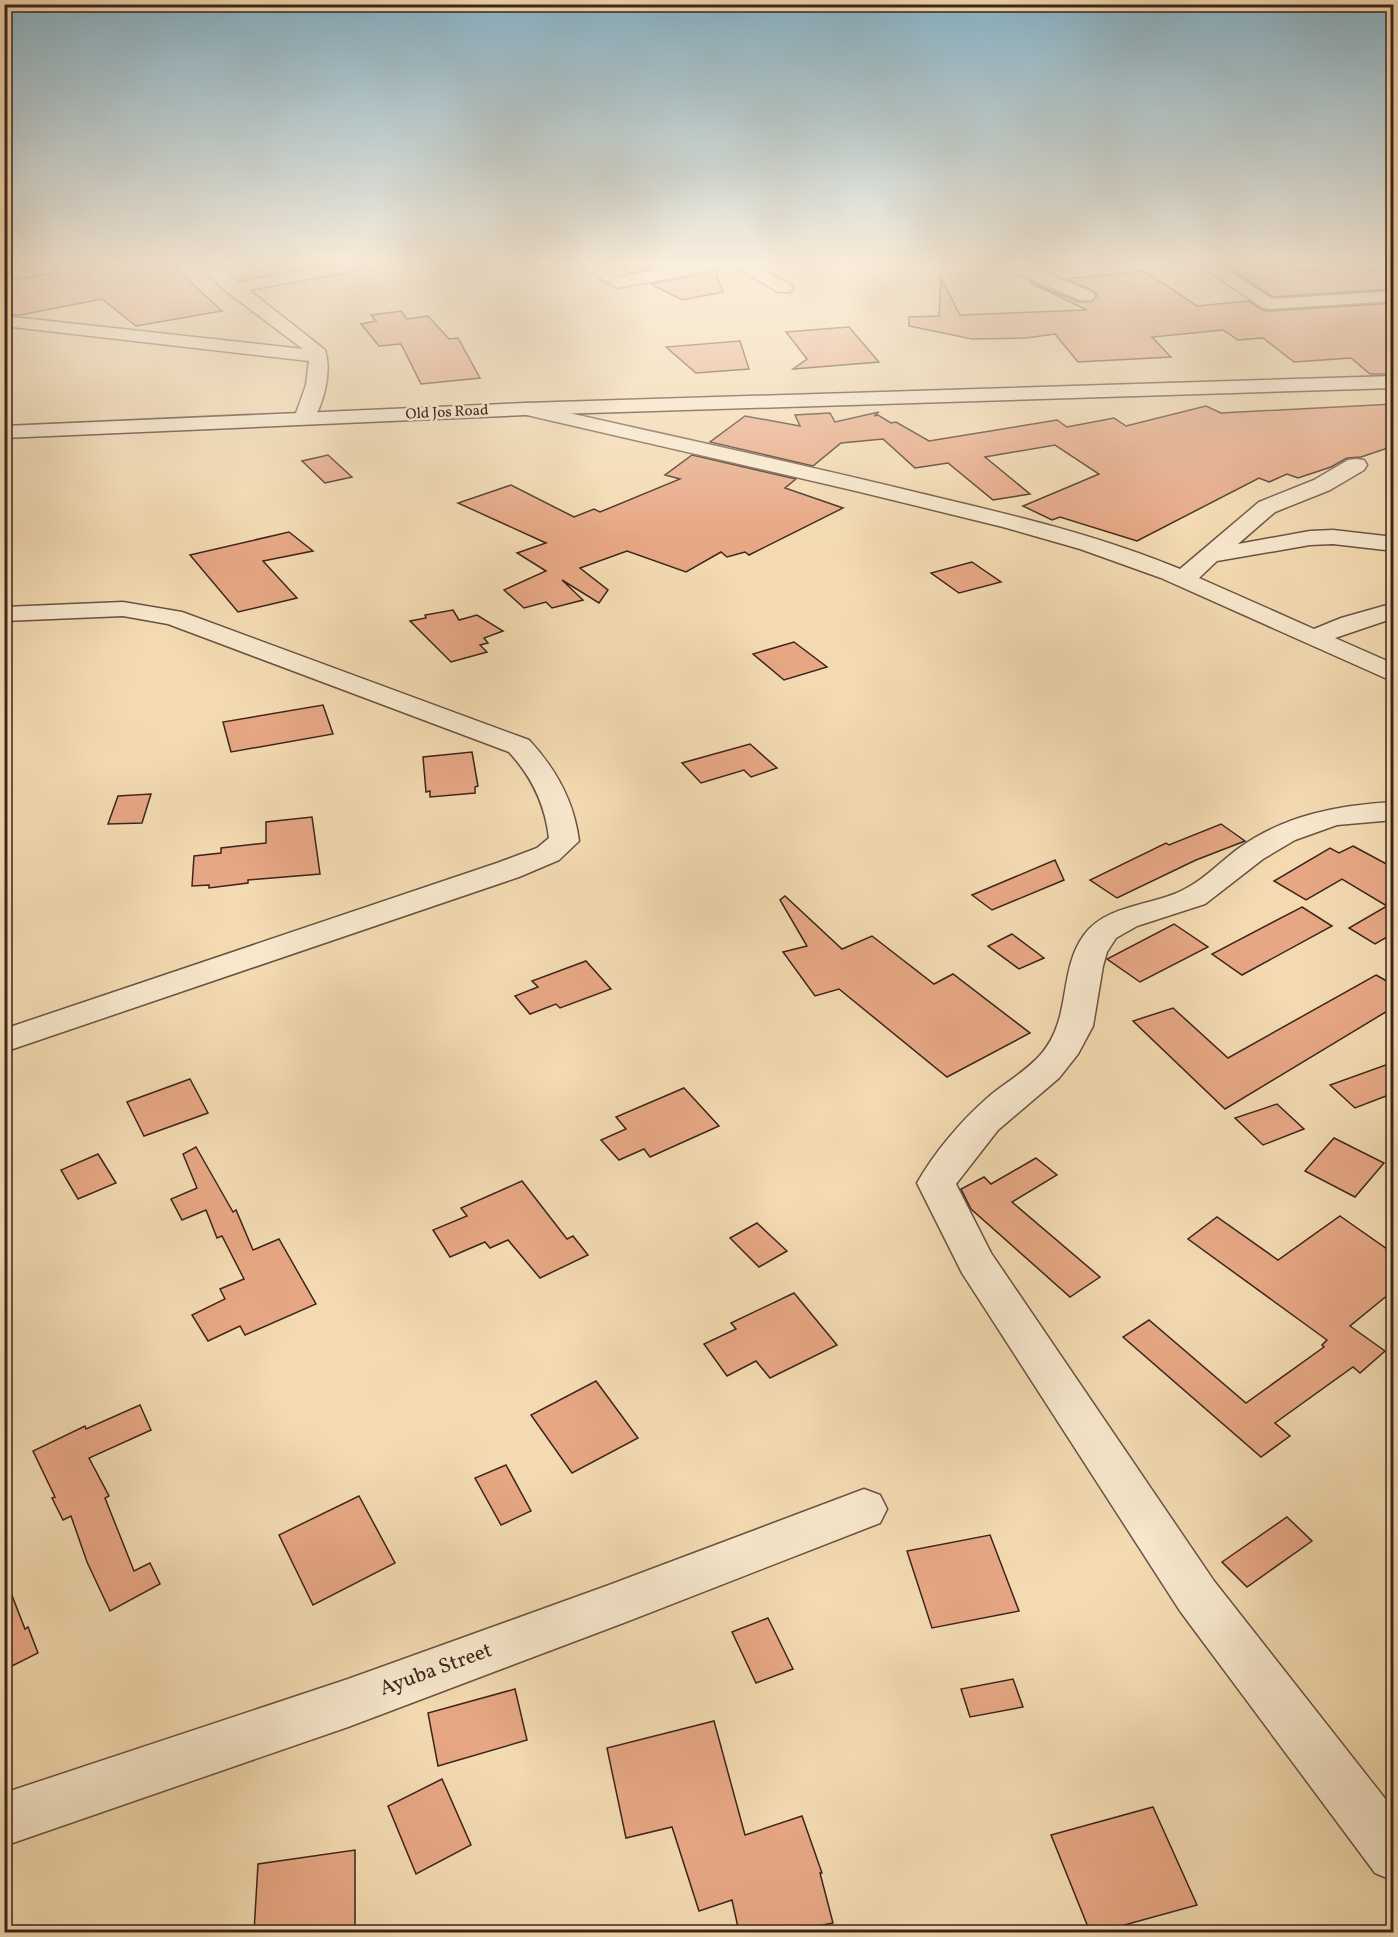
<svg xmlns="http://www.w3.org/2000/svg" width="1398" height="1937" viewBox="0 0 1398 1937" font-family="Vollkorn,serif">
  <style>
    .building { fill: #e7a785; stroke: #3d251d; stroke-width: 1.5 }
    .lines { fill: none; stroke-linecap: round; stroke-linejoin: round }
    .street-casing { stroke: #6a5242; stroke-width: 3 }
    .secondary-casing { stroke: #3d251d; stroke-width: 3 }
    .street { fill: #f7e7cc; fill-rule: evenodd }
    .secondary { fill: #f7e7cc; fill-rule: evenodd }
    .labels { text-anchor: middle; dominant-baseline: central; stroke-width: 5; stroke-linejoin: round; paint-order: stroke }
    .far-street-label { font-size: 15px; fill: #3d251d; stroke: #f7e7cc }
    .near-street-label { font-size: 21px; fill: #3d251d; stroke: #f7e7cc }
  </style>
  <rect width="100%" height="100%" fill="#f3dab1"/>
  <filter id="stains"><feTurbulence type="fractalNoise" baseFrequency=".00333" numOctaves="4"/><feColorMatrix values="0 0 0 0 .2 0 0 0 0 .09 0 0 0 0 .02 0 0 0 .5 -.17"/></filter>
  <radialGradient id="worn" r=".72"><stop offset=".6" stop-color="#630" stop-opacity="0"/><stop offset="1" stop-color="#630" stop-opacity=".3"/></radialGradient>
  <g class="building">
    <path d="M 53,265 L 172,265 L 222,311 L 136,326 L 102,299 L 20,315 L 12,315 L 4,306 L 4,281 L 59,272 Z"/>
    <path d="M 615,265 L 670,265 L 630,273 Z"/>
    <path d="M 1225,265 L 1286,265 L 1297,272 L 1355,265 L 1363,265 L 1372,270 L 1394,265 L 1394,289 L 1273,297 Z"/>
    <path d="M 715,271 L 723,292 L 682,300 L 651,284 Z"/>
    <path d="M 1144,271 L 1197,306 L 1249,301 L 1262,310 L 1269,311 L 1394,303 L 1394,374 L 1370,374 L 1351,358 L 1294,362 L 1263,338 L 1238,340 L 1223,330 L 1152,337 L 1171,357 L 1078,362 L 1055,334 L 1026,338 L 972,339 L 909,326 L 909,317 L 939,316 L 941,278 L 960,315 L 1087,310 L 1029,282 L 1079,302 L 1092,302 L 1097,296 L 1094,291 L 1066,279 Z"/>
    <path d="M 401,311 L 407,319 L 428,316 L 449,339 L 458,338 L 480,378 L 421,384 L 401,344 L 379,346 L 361,324 L 376,321 L 371,315 Z"/>
    <path d="M 849,327 L 879,362 L 793,369 L 807,359 L 786,332 Z"/>
    <path d="M 740,341 L 749,369 L 696,373 L 666,347 Z"/>
    <path d="M 1394,404 L 1394,446 L 1361,457 L 1347,458 L 1331,467 L 1298,478 L 1287,474 L 1269,482 L 1259,478 L 1137,541 L 1060,517 L 1052,520 L 1023,506 L 1099,474 L 1055,445 L 985,457 L 1030,494 L 993,500 L 948,463 L 915,468 L 883,439 L 841,443 L 813,466 L 710,442 L 745,416 L 800,426 L 795,415 L 830,413 L 835,422 L 879,412 L 874,416 L 878,415 L 891,423 L 896,422 L 929,441 L 1057,420 L 1067,427 L 1114,418 L 1126,426 L 1206,406 L 1221,413 Z"/>
    <path d="M 328,455 L 352,477 L 325,483 L 302,461 Z"/>
    <path d="M 692,455 L 796,479 L 785,488 L 843,508 L 749,555 L 745,552 L 727,557 L 721,552 L 686,572 L 627,551 L 580,568 L 608,590 L 599,603 L 562,580 L 583,600 L 552,608 L 546,602 L 524,608 L 504,590 L 546,571 L 517,553 L 546,543 L 458,503 L 511,485 L 574,517 L 594,509 L 600,512 L 680,479 L 665,475 Z"/>
    <path d="M 289,532 L 313,551 L 263,561 L 297,598 L 238,612 L 190,555 Z"/>
    <path d="M 972,562 L 1001,582 L 959,593 L 931,573 Z"/>
    <path d="M 453,610 L 459,620 L 477,615 L 503,631 L 484,638 L 488,643 L 480,645 L 487,652 L 451,662 L 410,621 L 426,618 L 425,615 Z"/>
    <path d="M 794,642 L 827,667 L 784,680 L 753,654 Z"/>
    <path d="M 323,705 L 333,734 L 231,752 L 223,722 Z"/>
    <path d="M 750,744 L 777,768 L 751,777 L 744,770 L 701,783 L 682,763 Z"/>
    <path d="M 472,752 L 478,786 L 475,787 L 475,793 L 430,797 L 430,791 L 426,792 L 423,757 Z"/>
    <path d="M 151,794 L 142,823 L 108,824 L 118,796 Z"/>
    <path d="M 312,817 L 320,874 L 248,880 L 248,883 L 209,888 L 209,885 L 192,886 L 194,856 L 221,853 L 221,848 L 266,843 L 266,822 Z"/>
    <path d="M 1221,824 L 1245,841 L 1196,860 L 1117,898 L 1090,880 L 1166,843 L 1169,845 Z"/>
    <path d="M 1353,846 L 1394,868 L 1394,933 L 1375,944 L 1349,928 L 1387,906 L 1342,879 L 1306,900 L 1274,881 L 1330,848 L 1339,853 Z"/>
    <path d="M 1055,860 L 1064,880 L 992,910 L 972,895 Z"/>
    <path d="M 785,896 L 842,949 L 872,936 L 934,984 L 953,974 L 1030,1033 L 947,1077 L 839,989 L 815,996 L 783,952 L 807,946 L 780,900 Z"/>
    <path d="M 1302,907 L 1332,926 L 1242,975 L 1212,954 Z"/>
    <path d="M 1174,924 L 1208,947 L 1140,982 L 1107,959 Z"/>
    <path d="M 1012,934 L 1044,958 L 1019,969 L 988,946 Z"/>
    <path d="M 586,961 L 611,989 L 560,1008 L 556,1004 L 530,1014 L 515,996 L 538,987 L 532,981 Z"/>
    <path d="M 1376,975 L 1394,985 L 1394,1007 L 1225,1109 L 1133,1021 L 1173,1008 L 1228,1058 Z"/>
    <path d="M 1394,1062 L 1394,1093 L 1355,1108 L 1330,1085 Z"/>
    <path d="M 190,1079 L 208,1113 L 144,1136 L 127,1102 Z"/>
    <path d="M 684,1088 L 719,1126 L 650,1157 L 644,1149 L 619,1160 L 601,1140 L 626,1129 L 616,1117 Z"/>
    <path d="M 1277,1104 L 1304,1129 L 1263,1145 L 1235,1118 Z"/>
    <path d="M 1334,1138 L 1384,1163 L 1355,1197 L 1305,1171 Z"/>
    <path d="M 196,1147 L 233,1212 L 236,1210 L 253,1250 L 279,1239 L 316,1304 L 245,1335 L 240,1326 L 208,1341 L 192,1315 L 225,1299 L 220,1289 L 244,1279 L 222,1236 L 217,1238 L 206,1210 L 182,1220 L 171,1199 L 197,1188 L 183,1154 Z"/>
    <path d="M 98,1154 L 116,1183 L 78,1199 L 61,1170 Z"/>
    <path d="M 1036,1158 L 1057,1175 L 1012,1202 L 1100,1277 L 1070,1297 L 971,1209 L 961,1189 L 984,1177 L 991,1184 Z"/>
    <path d="M 522,1181 L 567,1239 L 573,1236 L 588,1255 L 540,1278 L 508,1240 L 490,1248 L 485,1242 L 450,1257 L 433,1230 L 467,1216 L 461,1208 Z"/>
    <path d="M 1340,1216 L 1394,1254 L 1394,1290 L 1350,1326 L 1385,1351 L 1360,1373 L 1353,1367 L 1275,1423 L 1290,1436 L 1261,1457 L 1123,1337 L 1149,1320 L 1246,1403 L 1324,1347 L 1322,1345 L 1327,1340 L 1188,1239 L 1217,1217 L 1278,1260 Z"/>
    <path d="M 757,1223 L 787,1251 L 759,1267 L 730,1238 Z"/>
    <path d="M 794,1293 L 837,1345 L 770,1378 L 756,1361 L 727,1376 L 704,1344 L 736,1329 L 731,1323 Z"/>
    <path d="M 596,1381 L 638,1438 L 572,1473 L 531,1415 Z"/>
    <path d="M 140,1405 L 151,1430 L 89,1458 L 109,1496 L 105,1498 L 134,1571 L 150,1563 L 160,1584 L 110,1611 L 87,1562 L 71,1516 L 63,1520 L 52,1498 L 55,1497 L 33,1451 L 85,1426 L 86,1429 Z"/>
    <path d="M 506,1465 L 531,1511 L 501,1525 L 475,1478 Z"/>
    <path d="M 359,1496 L 395,1563 L 313,1605 L 279,1535 Z"/>
    <path d="M 1287,1517 L 1312,1541 L 1247,1587 L 1222,1562 Z"/>
    <path d="M 990,1535 L 1019,1611 L 932,1628 L 907,1551 Z"/>
    <path d="M 4,1580 L 6,1580 L 25,1629 L 28,1627 L 38,1653 L 4,1670 Z"/>
    <path d="M 768,1618 L 793,1669 L 756,1683 L 732,1632 Z"/>
    <path d="M 1013,1679 L 1023,1707 L 970,1717 L 961,1689 Z"/>
    <path d="M 515,1689 L 527,1740 L 438,1766 L 428,1713 Z"/>
    <path d="M 714,1721 L 745,1835 L 802,1816 L 822,1873 L 820,1873 L 833,1923 L 788,1932 L 739,1932 L 732,1900 L 699,1911 L 672,1827 L 626,1838 L 607,1748 Z"/>
    <path d="M 442,1779 L 471,1845 L 416,1874 L 388,1806 Z"/>
    <path d="M 1153,1807 L 1197,1905 L 1099,1932 L 1090,1932 L 1051,1835 Z"/>
    <path d="M 355,1850 L 355,1932 L 254,1932 L 258,1864 Z"/>
  </g>
  <g class="lines">
    <defs>
      <g id="street">
        <path d="M 197,265 L 216,265 L 238,282 L 329,265 L 366,265 L 358,270 L 249,290 L 325,350 C 332,371 324,405 311,423 L 297,423 L 294,419 L 306,385 L 309,361 L 4,326 L 4,316 L 303,349 L 227,292 Z"/>
        <path d="M 578,265 L 599,265 L 620,277 L 684,265 L 721,265 L 713,270 L 617,288 Z"/>
        <path d="M 732,265 L 753,265 L 790,284 L 793,288 L 790,292 L 778,292 Z"/>
        <path d="M 1005,265 L 1028,265 L 1092,292 L 1095,296 L 1092,300 L 1080,300 L 1007,269 Z"/>
        <path d="M 1200,265 L 1220,265 L 1272,299 L 1394,291 L 1394,301 L 1269,309 L 1263,308 Z"/>
        <path d="M 525,403 C 656,433 788,461 919,493 C 1007,514 1096,534 1180,569 L 1259,502 L 1314,480 L 1348,460 L 1356,459 L 1364,460 L 1367,465 L 1364,470 L 1330,490 L 1275,512 L 1238,544 L 1310,531 L 1333,530 L 1394,537 L 1394,551 L 1333,544 L 1310,545 L 1217,561 L 1199,578 L 1314,629 L 1341,618 L 1394,603 L 1394,618 L 1335,638 L 1394,664 L 1394,682 L 1161,578 L 1080,549 L 1003,527 L 856,491 L 518,413 L 515,409 L 518,405 Z"/>
        <path d="M 123,602 L 182,612 L 529,740 C 556,769 574,801 579,841 L 559,860 L 519,877 L 4,1052 L 4,1029 L 497,863 L 537,848 L 549,838 C 545,804 532,777 509,752 L 168,624 L 123,616 L 4,621 L 4,607 Z"/>
        <path d="M 1394,802 L 1394,820 L 1337,825 L 1295,840 L 1263,859 L 1205,904 L 1137,926 L 1116,938 L 1107,952 L 1103,966 L 1093,1026 L 1078,1054 L 1059,1078 L 998,1130 L 956,1184 L 991,1253 L 1214,1581 L 1394,1810 L 1394,1881 L 1375,1873 L 1180,1611 L 962,1273 L 917,1183 C 934,1153 960,1122 986,1099 C 1004,1083 1026,1072 1042,1053 C 1072,1017 1058,971 1084,935 C 1106,905 1150,906 1181,891 C 1203,881 1220,862 1239,848 C 1285,815 1339,805 1394,802 Z"/>
        <path d="M 864,1489 L 880,1495 L 887,1509 L 880,1523 L 626,1622 L 348,1727 L 4,1846 L 4,1793 L 348,1679 L 609,1585 Z"/>
      </g>
      <path id="secondary" d="M 1394,376 L 1394,388 L 525,415 L 4,438 L 4,426 L 525,403 Z"/>
    </defs>
    <use href="#street" class="street-casing"/>
    <use href="#secondary" class="secondary-casing"/>
    <use href="#street" class="street"/>
    <use href="#secondary" class="secondary"/>
  </g>
  <linearGradient id="sky" x2="0" y2="1"><stop stop-color="#89b7ce"/><stop offset="0.49" stop-color="#faeedc"/><stop offset="1" stop-color="#faeedc" stop-opacity="0"/></linearGradient>
  <rect width="1398" height="537" fill="url(#sky)"/>
  <g class="labels">
    <g class="far-street-label">
      <text transform="translate(447 413) rotate(-3)">Old Jos Road</text>
    </g>
    <g class="near-street-label">
      <text transform="translate(436 1670) rotate(-20)">Ayuba Street</text>
    </g>
  </g>
  <rect width="1398" height="1937" fill="none" stroke="#f3dab1" stroke-width="24"/>
  <rect x="6" y="6" width="1386" height="1925" fill="none" stroke="#3d251d" stroke-width="3"/>
  <rect x="12" y="12" width="1374" height="1913" fill="none" stroke="#3d251d" stroke-width="1.5"/>
  <rect width="100%" height="100%" filter="url(#stains)"/>
  <rect width="100%" height="100%" fill="url(#worn)"/>
</svg>
